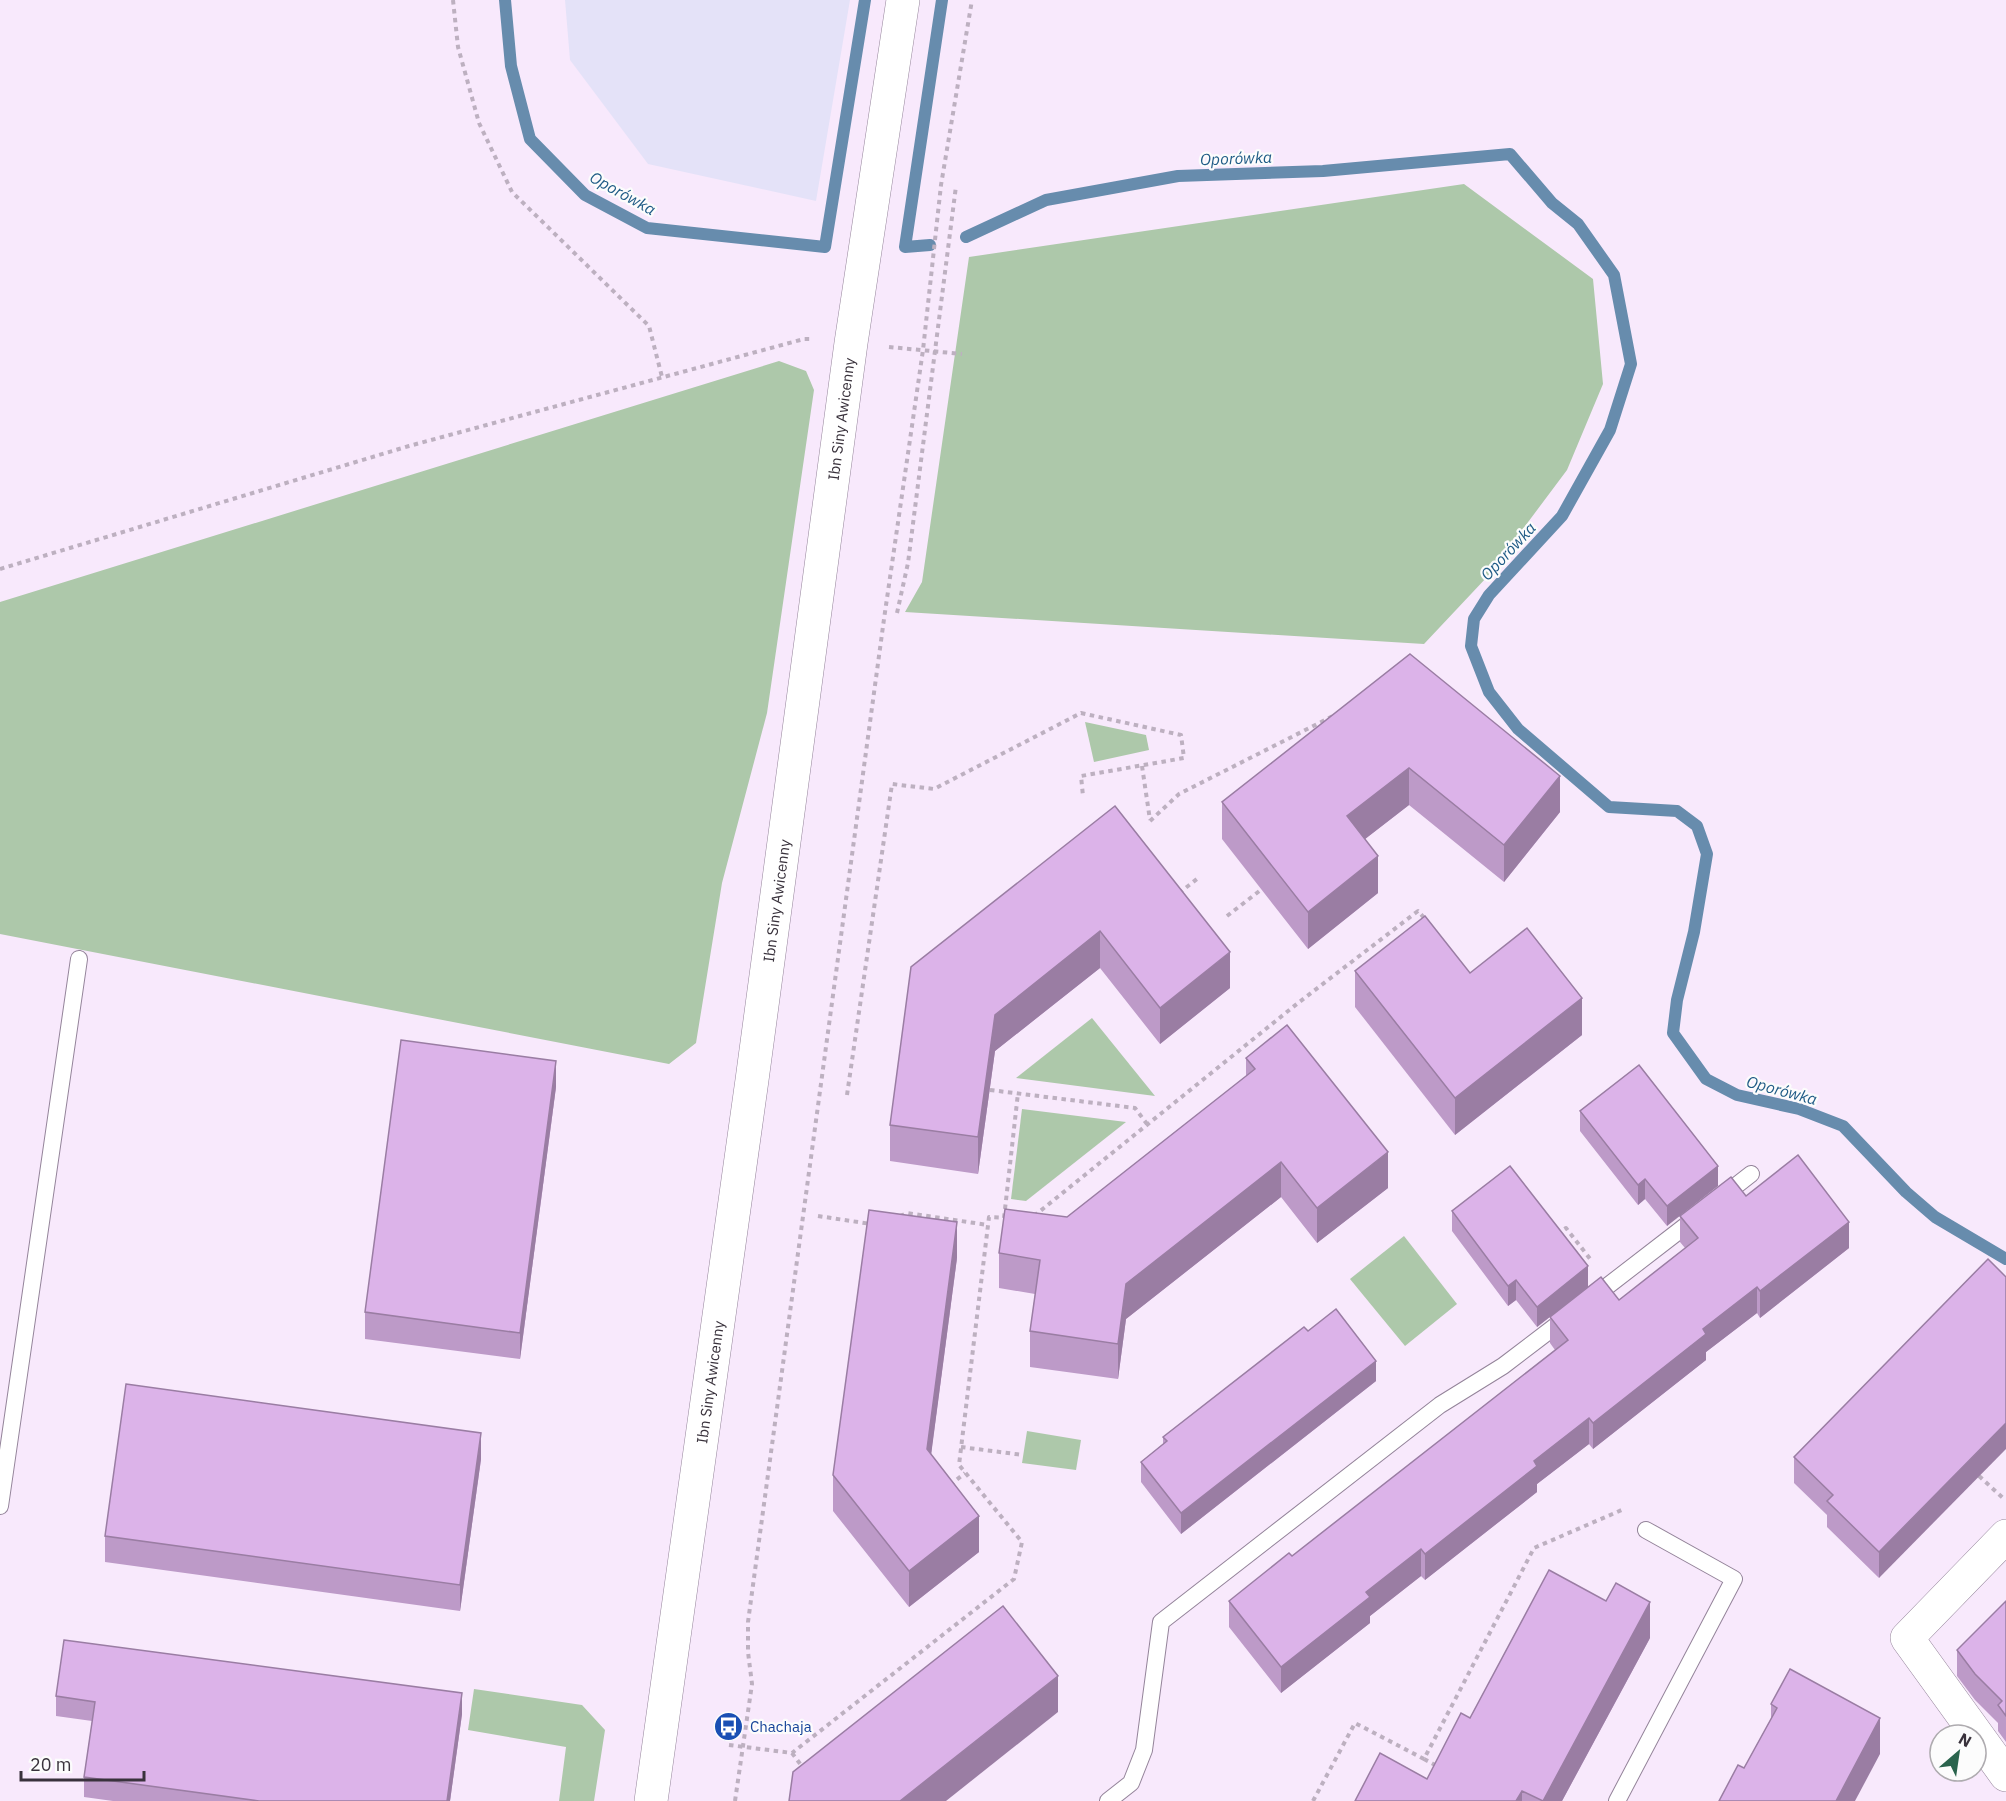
<svg xmlns="http://www.w3.org/2000/svg" width="2006" height="1801" viewBox="0 0 2006 1801" font-family="'IBM Plex Sans',sans-serif">
  <style>
    .industrial { fill: #e4e2f8 }
    .green { fill: #adc8aa }
    .lines { fill: none; stroke-linecap: round; stroke-linejoin: round }
    .stream { stroke: #678cad; stroke-width: 12 }
    .service-casing { stroke: #94849a; stroke-width: 18 }
    .minor-casing { stroke: #94849a; stroke-width: 34 }
    .tertiary-casing { stroke: #94849a; stroke-width: 34 }
    .path { stroke: #bdb0c0; stroke-width: 4; stroke-dasharray: 4.5 4.5; stroke-linecap: butt }
    .service { stroke: #fff; stroke-width: 16 }
    .minor { stroke: #fff; stroke-width: 33 }
    .tertiary { stroke: #fff; stroke-width: 33 }
    .wall { fill: #bd9ac8 }
    .shaded-wall { fill: #9a7da3 }
    .building { fill: #dcb3e9; stroke: #9a7da3; stroke-width: 1.5 }
    .labels { text-anchor: middle; dominant-baseline: central; stroke-width: 4.5; stroke-linejoin: round; paint-order: stroke }
    .street-label { font-size: 15px; fill: #39323c; stroke: #fcfcfc }
    .transit-label { font-size: 15px; fill: #164399; stroke: #fcfcfc; text-anchor: start }
    .water-label { font-size: 16px; font-style: italic; fill: #1f5b86; stroke: #fcfcfc }
  </style>
  <rect width="100%" height="100%" fill="#f8e9fc"/>
  <path class="industrial" d="M 565,0 L 850,0 L 816,201 L 648,164 L 570,60 Z"/>
  <g class="green">
    <path d="M 1464,184 L 1593,279 L 1603,384 L 1567,470 L 1487,577 L 1424,644 L 905,612 L 922,582 L 969,257 Z"/>
    <path d="M 779,361 L 806,371 L 814,390 L 767,713 L 722,883 L 696,1043 L 669,1064 L 0,934 L 0,602 Z"/>
    <path d="M 1085,722 L 1146,735 L 1149,750 L 1094,762 Z"/>
    <path d="M 1092,1018 L 1155,1096 L 1016,1078 Z"/>
    <path d="M 1022,1109 L 1126,1122 L 1026,1201 L 1011,1199 Z"/>
    <path d="M 1404,1236 L 1457,1304 L 1405,1346 L 1350,1279 Z"/>
    <path d="M 1027,1431 L 1081,1440 L 1076,1470 L 1022,1463 Z"/>
    <path d="M 474,1689 L 582,1705 L 605,1730 L 594,1801 L 559,1801 L 566,1747 L 468,1730 Z"/>
  </g>
  <g class="lines">
    <g class="stream">
      <path d="M 505,0 L 511,66 L 530,139 L 585,195 L 647,228 L 825,247 L 865,0"/>
      <path d="M 966,237 L 1046,200 L 1178,176 L 1323,171 L 1510,154 L 1552,203 L 1578,224 L 1614,275 L 1631,364 L 1610,430 L 1562,516 L 1489,595 L 1474,619 L 1471,646 L 1489,692 L 1518,729 L 1609,807 L 1677,811 L 1697,826 L 1707,854 L 1694,932 L 1677,1000 L 1673,1033 L 1706,1079 L 1737,1095 L 1799,1109 L 1843,1126 L 1906,1192 L 1935,1217 L 2006,1259"/>
      <path d="M 930,245 L 905,247 L 942,0"/>
    </g>
    <defs>
      <g id="service">
        <path d="M 1719,1199 L 1751,1174"/>
        <path d="M 1592,1298 L 1697,1217"/>
        <path d="M 0,1506 L 79,959"/>
        <path d="M 1108,1801 L 1131,1783 L 1144,1750 L 1161,1622 L 1440,1405 L 1503,1366 L 1566,1318"/>
        <path d="M 1617,1801 L 1734,1579 L 1646,1530"/>
      </g>
      <path id="minor" d="M 2006,1536 L 1907,1638 L 2006,1775"/>
      <g id="tertiary">
        <path id="s1" d="M 651,1801 L 752,1080 L 851,343 L 903,0"/>
      </g>
    </defs>
    <use href="#service" class="service-casing"/>
    <use href="#minor" class="minor-casing"/>
    <use href="#tertiary" class="tertiary-casing"/>
    <g class="path">
      <path d="M 453,0 L 458,47 L 479,123 L 512,192 L 649,326 L 662,377"/>
      <path d="M 889,347 L 962,354"/>
      <path d="M 0,569 L 409,446 L 804,339 L 813,339"/>
      <path d="M 897,613 L 908,563 L 956,186"/>
      <path d="M 1142,766 L 1150,820"/>
      <path d="M 1150,821 L 1179,794 L 1333,716"/>
      <path d="M 1179,893 L 1197,879"/>
      <path d="M 1227,916 L 1262,889"/>
      <path d="M 990,1090 L 1135,1108 L 1147,1124"/>
      <path d="M 847,1095 L 892,784 L 934,789 L 1081,713 L 1181,735 L 1184,758 L 1081,776 L 1083,796"/>
      <path d="M 818,1216 L 871,1224"/>
      <path d="M 900,1216 L 907,1213 L 988,1225"/>
      <path d="M 1034,1216 L 1298,1003 L 1418,911 L 1426,920"/>
      <path d="M 1004,1218 L 1018,1093"/>
      <path d="M 1557,1234 L 1566,1228 L 1591,1260"/>
      <path d="M 961,1447 L 1023,1455"/>
      <path d="M 1979,1476 L 2004,1499"/>
      <path d="M 950,1485 L 965,1473"/>
      <path d="M 729,1745 L 792,1753 L 1014,1579 L 1022,1542 L 959,1465 L 989,1217 L 1007,1218"/>
      <path d="M 792,1753 L 804,1769"/>
      <path d="M 1424,1759 L 1437,1766"/>
      <path d="M 735,1801 L 752,1684 L 748,1652 L 748,1622 L 884,619 L 923,350 L 941,185 L 972,0"/>
      <path d="M 1313,1801 L 1355,1723 L 1424,1759 L 1534,1548 L 1624,1509"/>
    </g>
    <use href="#service" class="service"/>
    <use href="#minor" class="minor"/>
    <use href="#tertiary" class="tertiary"/>
  </g>
  <g class="wall">
    <path d="M 1410,654 L 1560,812 L 1504,882 L 1409,805 L 1365,839 L 1378,893 L 1308,949 L 1222,839 L 1222,802 Z"/>
    <path d="M 1115,806 L 1230,988 L 1160,1044 L 1100,968 L 995,1051 L 978,1174 L 890,1161 L 890,1125 Z"/>
    <path d="M 1355,971 L 1470,973 L 1582,1035 L 1455,1135 L 1355,1007 Z"/>
    <path d="M 1246,1058 L 1388,1188 L 1317,1243 L 1281,1197 L 1126,1319 L 1118,1379 L 1030,1367 L 1030,1331 L 1035,1294 L 999,1288 L 999,1253 L 1067,1217 L 1246,1076 Z"/>
    <path d="M 556,1087 L 520,1359 L 365,1339 L 365,1312 Z"/>
    <path d="M 1580,1111 L 1718,1166 L 1667,1226 L 1645,1199 L 1638,1205 L 1580,1131 Z"/>
    <path d="M 1746,1196 L 1849,1248 L 1760,1318 L 1757,1313 L 1706,1352 L 1706,1360 L 1593,1449 L 1589,1444 L 1537,1484 L 1537,1492 L 1425,1580 L 1421,1576 L 1370,1616 L 1370,1623 L 1281,1693 L 1229,1627 L 1229,1601 L 1292,1556 L 1555,1350 L 1550,1343 L 1550,1317 L 1619,1300 L 1685,1248 L 1680,1242 L 1680,1216 Z"/>
    <path d="M 1452,1211 L 1588,1287 L 1537,1327 L 1516,1300 L 1508,1306 L 1452,1231 Z"/>
    <path d="M 957,1258 L 931,1454 L 979,1552 L 909,1607 L 833,1511 L 833,1475 Z"/>
    <path d="M 1988,1259 L 1879,1578 L 1827,1527 L 1827,1515 L 1794,1483 L 1794,1457 Z"/>
    <path d="M 1308,1331 L 1376,1381 L 1181,1534 L 1141,1482 L 1141,1462 L 1163,1444 L 1163,1437 Z"/>
    <path d="M 481,1459 L 460,1611 L 105,1562 L 105,1536 Z"/>
    <path d="M 2006,1601 L 2006,1742 L 1998,1731 L 1998,1723 L 1975,1700 L 1957,1676 L 1957,1650 Z"/>
    <path d="M 1650,1638 L 1562,1801 L 1355,1801 L 1427,1779 L 1470,1718 Z"/>
    <path d="M 56,1696 L 462,1714 L 450,1801 L 113,1801 L 84,1797 L 84,1777 L 92,1721 L 56,1716 Z"/>
    <path d="M 1771,1704 L 1880,1754 L 1744,1768 L 1771,1719 Z"/>
  </g>
  <g class="shaded-wall">
    <path d="M 1409,768 L 1409,805 L 1347,853 L 1347,816 Z"/>
    <path d="M 1560,776 L 1560,812 L 1504,882 L 1504,845 Z"/>
    <path d="M 1378,856 L 1378,893 L 1308,949 L 1308,912 Z"/>
    <path d="M 1100,931 L 1100,968 L 995,1051 L 978,1174 L 978,1137 L 995,1015 Z"/>
    <path d="M 1230,952 L 1230,988 L 1160,1044 L 1160,1008 Z"/>
    <path d="M 1582,998 L 1582,1035 L 1455,1135 L 1455,1098 Z"/>
    <path d="M 556,1061 L 556,1087 L 520,1359 L 520,1333 Z"/>
    <path d="M 1388,1152 L 1388,1188 L 1317,1243 L 1317,1208 Z"/>
    <path d="M 1281,1162 L 1281,1197 L 1126,1319 L 1118,1379 L 1118,1344 L 1126,1284 Z"/>
    <path d="M 1718,1166 L 1718,1186 L 1667,1226 L 1667,1206 Z"/>
    <path d="M 1645,1179 L 1645,1199 L 1638,1205 L 1638,1185 Z"/>
    <path d="M 957,1222 L 957,1258 L 927,1486 L 927,1449 Z"/>
    <path d="M 1849,1222 L 1849,1248 L 1760,1318 L 1760,1291 Z"/>
    <path d="M 1588,1266 L 1588,1287 L 1537,1327 L 1537,1307 Z"/>
    <path d="M 1516,1280 L 1516,1300 L 1508,1306 L 1508,1286 Z"/>
    <path d="M 1757,1287 L 1757,1313 L 1706,1352 L 1706,1360 L 1593,1449 L 1593,1423 L 1703,1329 Z"/>
    <path d="M 1376,1361 L 1376,1381 L 1181,1534 L 1181,1513 Z"/>
    <path d="M 1589,1418 L 1589,1444 L 1537,1484 L 1537,1492 L 1425,1580 L 1425,1554 L 1534,1461 Z"/>
    <path d="M 2006,1423 L 2006,1449 L 1879,1578 L 1879,1552 Z"/>
    <path d="M 481,1433 L 481,1459 L 460,1611 L 460,1585 Z"/>
    <path d="M 979,1516 L 979,1552 L 909,1607 L 909,1571 Z"/>
    <path d="M 1421,1549 L 1421,1576 L 1370,1616 L 1370,1623 L 1281,1693 L 1281,1667 L 1366,1592 Z"/>
    <path d="M 1650,1602 L 1650,1638 L 1562,1801 L 1543,1801 Z"/>
    <path d="M 1058,1676 L 1058,1712 L 946,1801 L 900,1801 Z"/>
    <path d="M 462,1693 L 462,1714 L 450,1801 L 447,1801 Z"/>
    <path d="M 1880,1718 L 1880,1754 L 1855,1801 L 1836,1801 Z"/>
    <path d="M 1522,1791 L 1522,1801 L 1516,1801 Z"/>
  </g>
  <g class="building">
    <path d="M 1410,654 L 1560,776 L 1504,845 L 1409,768 L 1347,816 L 1378,856 L 1308,912 L 1222,802 Z"/>
    <path d="M 1115,806 L 1230,952 L 1160,1008 L 1100,931 L 995,1015 L 978,1137 L 890,1125 L 911,967 Z"/>
    <path d="M 1425,916 L 1470,973 L 1527,928 L 1582,998 L 1455,1098 L 1355,971 Z"/>
    <path d="M 1287,1025 L 1388,1152 L 1317,1208 L 1281,1162 L 1126,1284 L 1118,1344 L 1030,1331 L 1040,1260 L 999,1253 L 1005,1209 L 1067,1217 L 1255,1069 L 1246,1058 Z"/>
    <path d="M 401,1040 L 556,1061 L 520,1333 L 365,1312 Z"/>
    <path d="M 1639,1065 L 1718,1166 L 1667,1206 L 1645,1179 L 1638,1185 L 1580,1111 Z"/>
    <path d="M 1798,1155 L 1849,1222 L 1760,1291 L 1757,1287 L 1703,1329 L 1706,1334 L 1593,1423 L 1589,1418 L 1534,1461 L 1537,1466 L 1425,1554 L 1421,1549 L 1366,1592 L 1370,1597 L 1281,1667 L 1229,1601 L 1289,1553 L 1292,1556 L 1568,1340 L 1550,1317 L 1601,1277 L 1619,1300 L 1698,1238 L 1680,1216 L 1731,1177 L 1746,1196 Z"/>
    <path d="M 1510,1166 L 1588,1266 L 1537,1307 L 1516,1280 L 1508,1286 L 1452,1211 Z"/>
    <path d="M 869,1210 L 957,1222 L 927,1449 L 979,1516 L 909,1571 L 833,1475 Z"/>
    <path d="M 1988,1259 L 2006,1277 L 2006,1423 L 1879,1552 L 1827,1501 L 1833,1495 L 1794,1457 Z"/>
    <path d="M 1336,1309 L 1376,1361 L 1181,1513 L 1141,1462 L 1167,1441 L 1163,1437 L 1304,1327 L 1308,1331 Z"/>
    <path d="M 126,1384 L 481,1433 L 460,1585 L 105,1536 Z"/>
    <path d="M 1549,1570 L 1606,1601 L 1616,1583 L 1650,1602 L 1543,1801 L 1522,1791 L 1516,1801 L 1355,1801 L 1380,1753 L 1427,1779 L 1461,1713 L 1470,1718 Z"/>
    <path d="M 2006,1601 L 2006,1716 L 1998,1705 L 2002,1701 L 1975,1674 L 1957,1650 Z"/>
    <path d="M 1003,1606 L 1058,1676 L 900,1801 L 789,1801 L 793,1772 Z"/>
    <path d="M 64,1640 L 462,1693 L 447,1801 L 259,1801 L 84,1777 L 95,1702 L 56,1696 Z"/>
    <path d="M 1790,1669 L 1880,1718 L 1836,1801 L 1719,1801 L 1738,1765 L 1744,1768 L 1777,1708 L 1771,1704 Z"/>
  </g>
  <defs>
    <symbol id="bus-disc" viewBox="-11 -11 22 22"><circle r="9.5" fill="#1a4fb4" stroke="#fcfcfc"/><path d="M-5-6H5V4H4V6H2V4H-2V6H-4V4H-5ZM-3.5-4V0h7V-4ZM-3.5 1.2v1.5H-2V1.2ZM2 1.2v1.5H3.5V1.2Z" fill="#fff"/></symbol>
  </defs>
  <g fill-rule="evenodd">
    <use href="#bus-disc" x="712" y="1710" width="33" height="33"/>
  </g>
  <g class="labels">
    <g class="street-label">
      <text stroke="none"><textPath href="#s1" startOffset="1395">Ibn Siny Awicenny</textPath></text>
      <text stroke="none"><textPath href="#s1" startOffset="909">Ibn Siny Awicenny</textPath></text>
      <text stroke="none"><textPath href="#s1" startOffset="423">Ibn Siny Awicenny</textPath></text>
    </g>
    <g class="transit-label">
      <text x="750" y="1726">Chachaja</text>
    </g>
    <g class="water-label">
      <text transform="translate(1236 158) rotate(-2)">Oporówka</text>
      <text transform="translate(623 193) rotate(29)">Oporówka</text>
      <text transform="translate(1508 551) rotate(-47)">Oporówka</text>
      <text transform="translate(1782 1090) rotate(15)">Oporówka</text>
    </g>
  </g>
  <g transform="translate(1958 1753) rotate(29)"><circle r="28" fill="#fcfcfc" stroke="#aeabaf" stroke-width="1.5"/>
  <path d="M0-4.5L10 22L0 15L-10 22Z" fill="#2a644d"/>
  <text y="-9" font-size="16" font-weight="bold" text-anchor="middle" fill="#39323c">N</text>
  </g>
  <path d="M21 1771v9h123v-9" fill="none" stroke="#39323c" stroke-width="3"/>
  <text x="30" y="1771" font-size="18" fill="#39323c" stroke="#fcfcfc" stroke-width="4.5" paint-order="stroke">20 m</text>
</svg>
